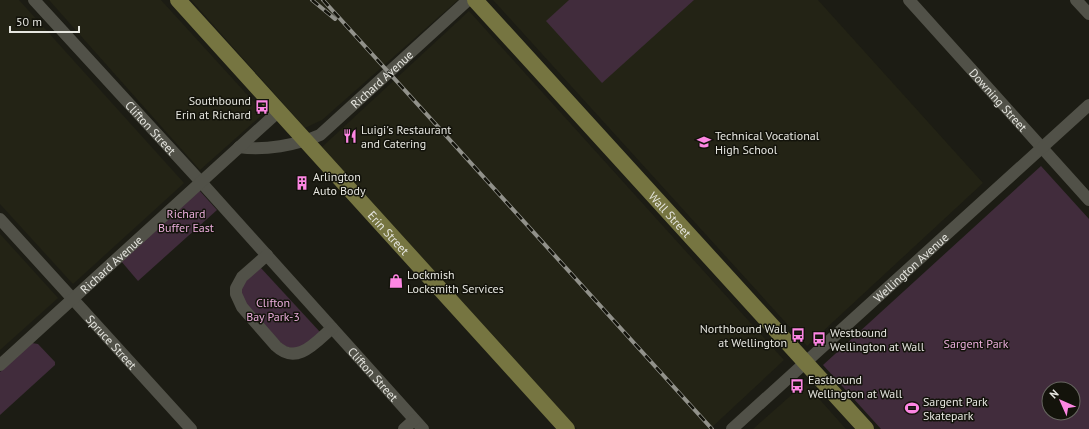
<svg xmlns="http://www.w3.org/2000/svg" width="1089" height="429" viewBox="0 0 1089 429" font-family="'PT Sans',sans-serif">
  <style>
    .built { fill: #232315 }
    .green { fill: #412c3c; fill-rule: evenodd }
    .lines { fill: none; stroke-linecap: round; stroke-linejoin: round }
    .minor { stroke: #515148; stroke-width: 12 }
    .major { stroke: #767541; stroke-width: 16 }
    .rail-casing { stroke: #91918a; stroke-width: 4 }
    .rail { stroke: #13130b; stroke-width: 2.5; stroke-dasharray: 8; stroke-linecap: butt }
    .labels { text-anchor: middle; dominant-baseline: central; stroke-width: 3; stroke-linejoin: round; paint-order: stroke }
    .street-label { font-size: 12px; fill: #e6e6e0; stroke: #13130b }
    .poi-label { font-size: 12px; fill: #e6e6e0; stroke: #13130b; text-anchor: start }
    .park-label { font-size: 12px; fill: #e9acda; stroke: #13130b }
  </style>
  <rect width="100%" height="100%" fill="#1c1c14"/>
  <g class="built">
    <path d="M 0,0 L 19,0 L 184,183 L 73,284 L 0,204 Z"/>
    <path d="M 49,0 L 161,0 L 264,113 L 200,170 Z"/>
    <path d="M 191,0 L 458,0 L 322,120 L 305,128 Z"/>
    <path d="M 493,0 L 818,0 L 983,183 L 807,346 Z"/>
    <path d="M 469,11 L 784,360 L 710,429 L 577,429 L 322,147 Z"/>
    <path d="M 0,234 L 58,298 L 0,350 Z"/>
    <path d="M 805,383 L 846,429 L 753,429 Z"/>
  </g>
  <g class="green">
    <path d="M 569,0 L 694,0 L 602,83 L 546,21 Z"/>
    <path d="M 1041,166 L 1089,219 L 1089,429 L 881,429 L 823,365 ZM 1049,389 L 1073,389 L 1073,413 L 1049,413 Z"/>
    <path d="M 199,190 L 217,210 L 138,281 L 121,261 Z"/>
    <path d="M 260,267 L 320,332 L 308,343 L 296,349 L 284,346 L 245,305 L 241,292 L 243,284 Z"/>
    <path d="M 32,343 L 38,344 L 55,362 L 55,365 L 0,415 L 0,372 Z"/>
  </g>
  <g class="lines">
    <g class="minor">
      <path id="s1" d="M 34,0 L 201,182 L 423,429"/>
      <path id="s2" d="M 909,0 L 1089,200"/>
      <path d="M 1076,0 L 1089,14"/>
      <path id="s3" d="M 239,147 C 264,151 297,145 320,135 L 468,0"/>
      <path id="s4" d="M 0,219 L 191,429"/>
      <path d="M 267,255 L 242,277 L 236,288 L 236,294 L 242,307 L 276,346 C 297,366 316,342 332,328"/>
      <path id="s5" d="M 0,365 L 279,111"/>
      <path d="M 404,429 L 414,420"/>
      <path id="s6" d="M 732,429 L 1089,105"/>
    </g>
    <g class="major">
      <path id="s7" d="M 178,0 L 567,429"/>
      <path id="s8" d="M 475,0 L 866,429"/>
    </g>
    <defs>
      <g id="rail">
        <path d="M 312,0 L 335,19"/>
        <path d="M 323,0 L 712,429"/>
      </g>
    </defs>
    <use href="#rail" class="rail-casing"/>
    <use href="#rail" class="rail"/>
  </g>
  <defs>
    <symbol id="bus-bare" viewBox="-9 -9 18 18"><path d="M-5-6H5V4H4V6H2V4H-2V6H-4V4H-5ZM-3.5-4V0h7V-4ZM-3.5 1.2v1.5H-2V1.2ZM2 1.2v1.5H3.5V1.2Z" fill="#fd86e3" stroke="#13130b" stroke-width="2.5" paint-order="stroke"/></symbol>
    <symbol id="restaurant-bare" viewBox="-9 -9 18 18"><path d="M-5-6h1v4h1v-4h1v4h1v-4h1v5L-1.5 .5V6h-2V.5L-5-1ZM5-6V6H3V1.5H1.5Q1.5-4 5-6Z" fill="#fd86e3" stroke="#13130b" stroke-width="2.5" paint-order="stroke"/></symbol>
    <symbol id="school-bare" viewBox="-9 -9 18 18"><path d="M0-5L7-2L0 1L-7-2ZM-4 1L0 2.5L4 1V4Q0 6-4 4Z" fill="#fd86e3" stroke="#13130b" stroke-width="2.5" paint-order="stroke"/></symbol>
    <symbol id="building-bare" viewBox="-9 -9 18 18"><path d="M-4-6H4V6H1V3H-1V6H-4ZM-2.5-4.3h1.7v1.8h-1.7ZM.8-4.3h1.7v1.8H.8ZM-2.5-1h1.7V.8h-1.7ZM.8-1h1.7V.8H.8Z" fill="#fd86e3" stroke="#13130b" stroke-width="2.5" paint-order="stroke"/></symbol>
    <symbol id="shop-bare" viewBox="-9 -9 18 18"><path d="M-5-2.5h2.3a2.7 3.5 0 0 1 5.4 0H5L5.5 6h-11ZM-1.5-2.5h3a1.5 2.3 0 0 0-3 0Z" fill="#fd86e3" stroke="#13130b" stroke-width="2.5" paint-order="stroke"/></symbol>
    <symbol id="stadium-bare" viewBox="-9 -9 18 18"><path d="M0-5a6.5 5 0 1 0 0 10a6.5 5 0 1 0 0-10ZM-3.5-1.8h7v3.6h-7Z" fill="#fd86e3" stroke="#13130b" stroke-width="2.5" paint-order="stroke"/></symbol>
  </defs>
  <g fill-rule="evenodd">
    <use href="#bus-bare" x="252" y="97" width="20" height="20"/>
    <use href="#restaurant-bare" x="340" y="126" width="20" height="20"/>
    <use href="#school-bare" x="694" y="132" width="20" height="20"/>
    <use href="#building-bare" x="292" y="173" width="20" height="20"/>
    <use href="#shop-bare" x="386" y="271" width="20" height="20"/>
    <use href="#bus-bare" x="788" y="325" width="20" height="20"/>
    <use href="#bus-bare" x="809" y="329" width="20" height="20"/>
    <use href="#bus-bare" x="787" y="376" width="20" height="20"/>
    <use href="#stadium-bare" x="902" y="398" width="20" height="20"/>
  </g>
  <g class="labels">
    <g class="street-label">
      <text stroke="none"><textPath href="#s3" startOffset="166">Richard Avenue</textPath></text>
      <text stroke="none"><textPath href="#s2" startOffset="134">Downing Street</textPath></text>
      <text stroke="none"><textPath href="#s1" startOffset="173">Clifton Street</textPath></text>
      <text stroke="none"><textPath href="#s8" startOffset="290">Wall Street</textPath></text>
      <text stroke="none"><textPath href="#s7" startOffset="314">Erin Street</textPath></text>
      <text stroke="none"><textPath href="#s5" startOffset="150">Richard Avenue</textPath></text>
      <text stroke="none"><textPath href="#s6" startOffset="241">Wellington Avenue</textPath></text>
      <text stroke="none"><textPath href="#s4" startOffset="166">Spruce Street</textPath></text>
      <text stroke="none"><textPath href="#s1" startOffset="505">Clifton Street</textPath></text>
    </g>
    <g class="poi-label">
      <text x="251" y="100" text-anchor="end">Southbound<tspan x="251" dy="14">Erin at Richard</tspan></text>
      <text x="361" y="129">Luigi's Restaurant<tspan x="361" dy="14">and Catering</tspan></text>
      <text x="715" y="135">Technical Vocational<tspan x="715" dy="14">High School</tspan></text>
      <text x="313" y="176">Arlington<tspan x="313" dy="14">Auto Body</tspan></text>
      <text x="407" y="274">Lockmish<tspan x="407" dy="14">Locksmith Services</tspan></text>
      <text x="787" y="328" text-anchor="end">Northbound Wall<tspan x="787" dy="14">at Wellington</tspan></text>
      <text x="830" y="332">Westbound<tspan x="830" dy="14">Wellington at Wall</tspan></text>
      <text x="808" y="379">Eastbound<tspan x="808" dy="14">Wellington at Wall</tspan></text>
      <text x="923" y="401">Sargent Park<tspan x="923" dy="14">Skatepark</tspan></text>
    </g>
    <g class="park-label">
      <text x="186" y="213">Richard<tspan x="186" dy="14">Buffer East</tspan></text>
      <text x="273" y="302">Clifton<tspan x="273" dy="14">Bay Park-3</tspan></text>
      <text x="976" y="343">Sargent Park</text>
    </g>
  </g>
  <g transform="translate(1061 401) rotate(315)"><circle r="19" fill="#13130b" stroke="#676760"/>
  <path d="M0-3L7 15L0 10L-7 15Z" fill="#fd86e3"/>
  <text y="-6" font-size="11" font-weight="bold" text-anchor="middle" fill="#e6e6e0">N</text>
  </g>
  <path d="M10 26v6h69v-6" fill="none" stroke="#e6e6e0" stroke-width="2"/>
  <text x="16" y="26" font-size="12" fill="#e6e6e0" stroke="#13130b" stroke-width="3" paint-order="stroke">50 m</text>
</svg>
